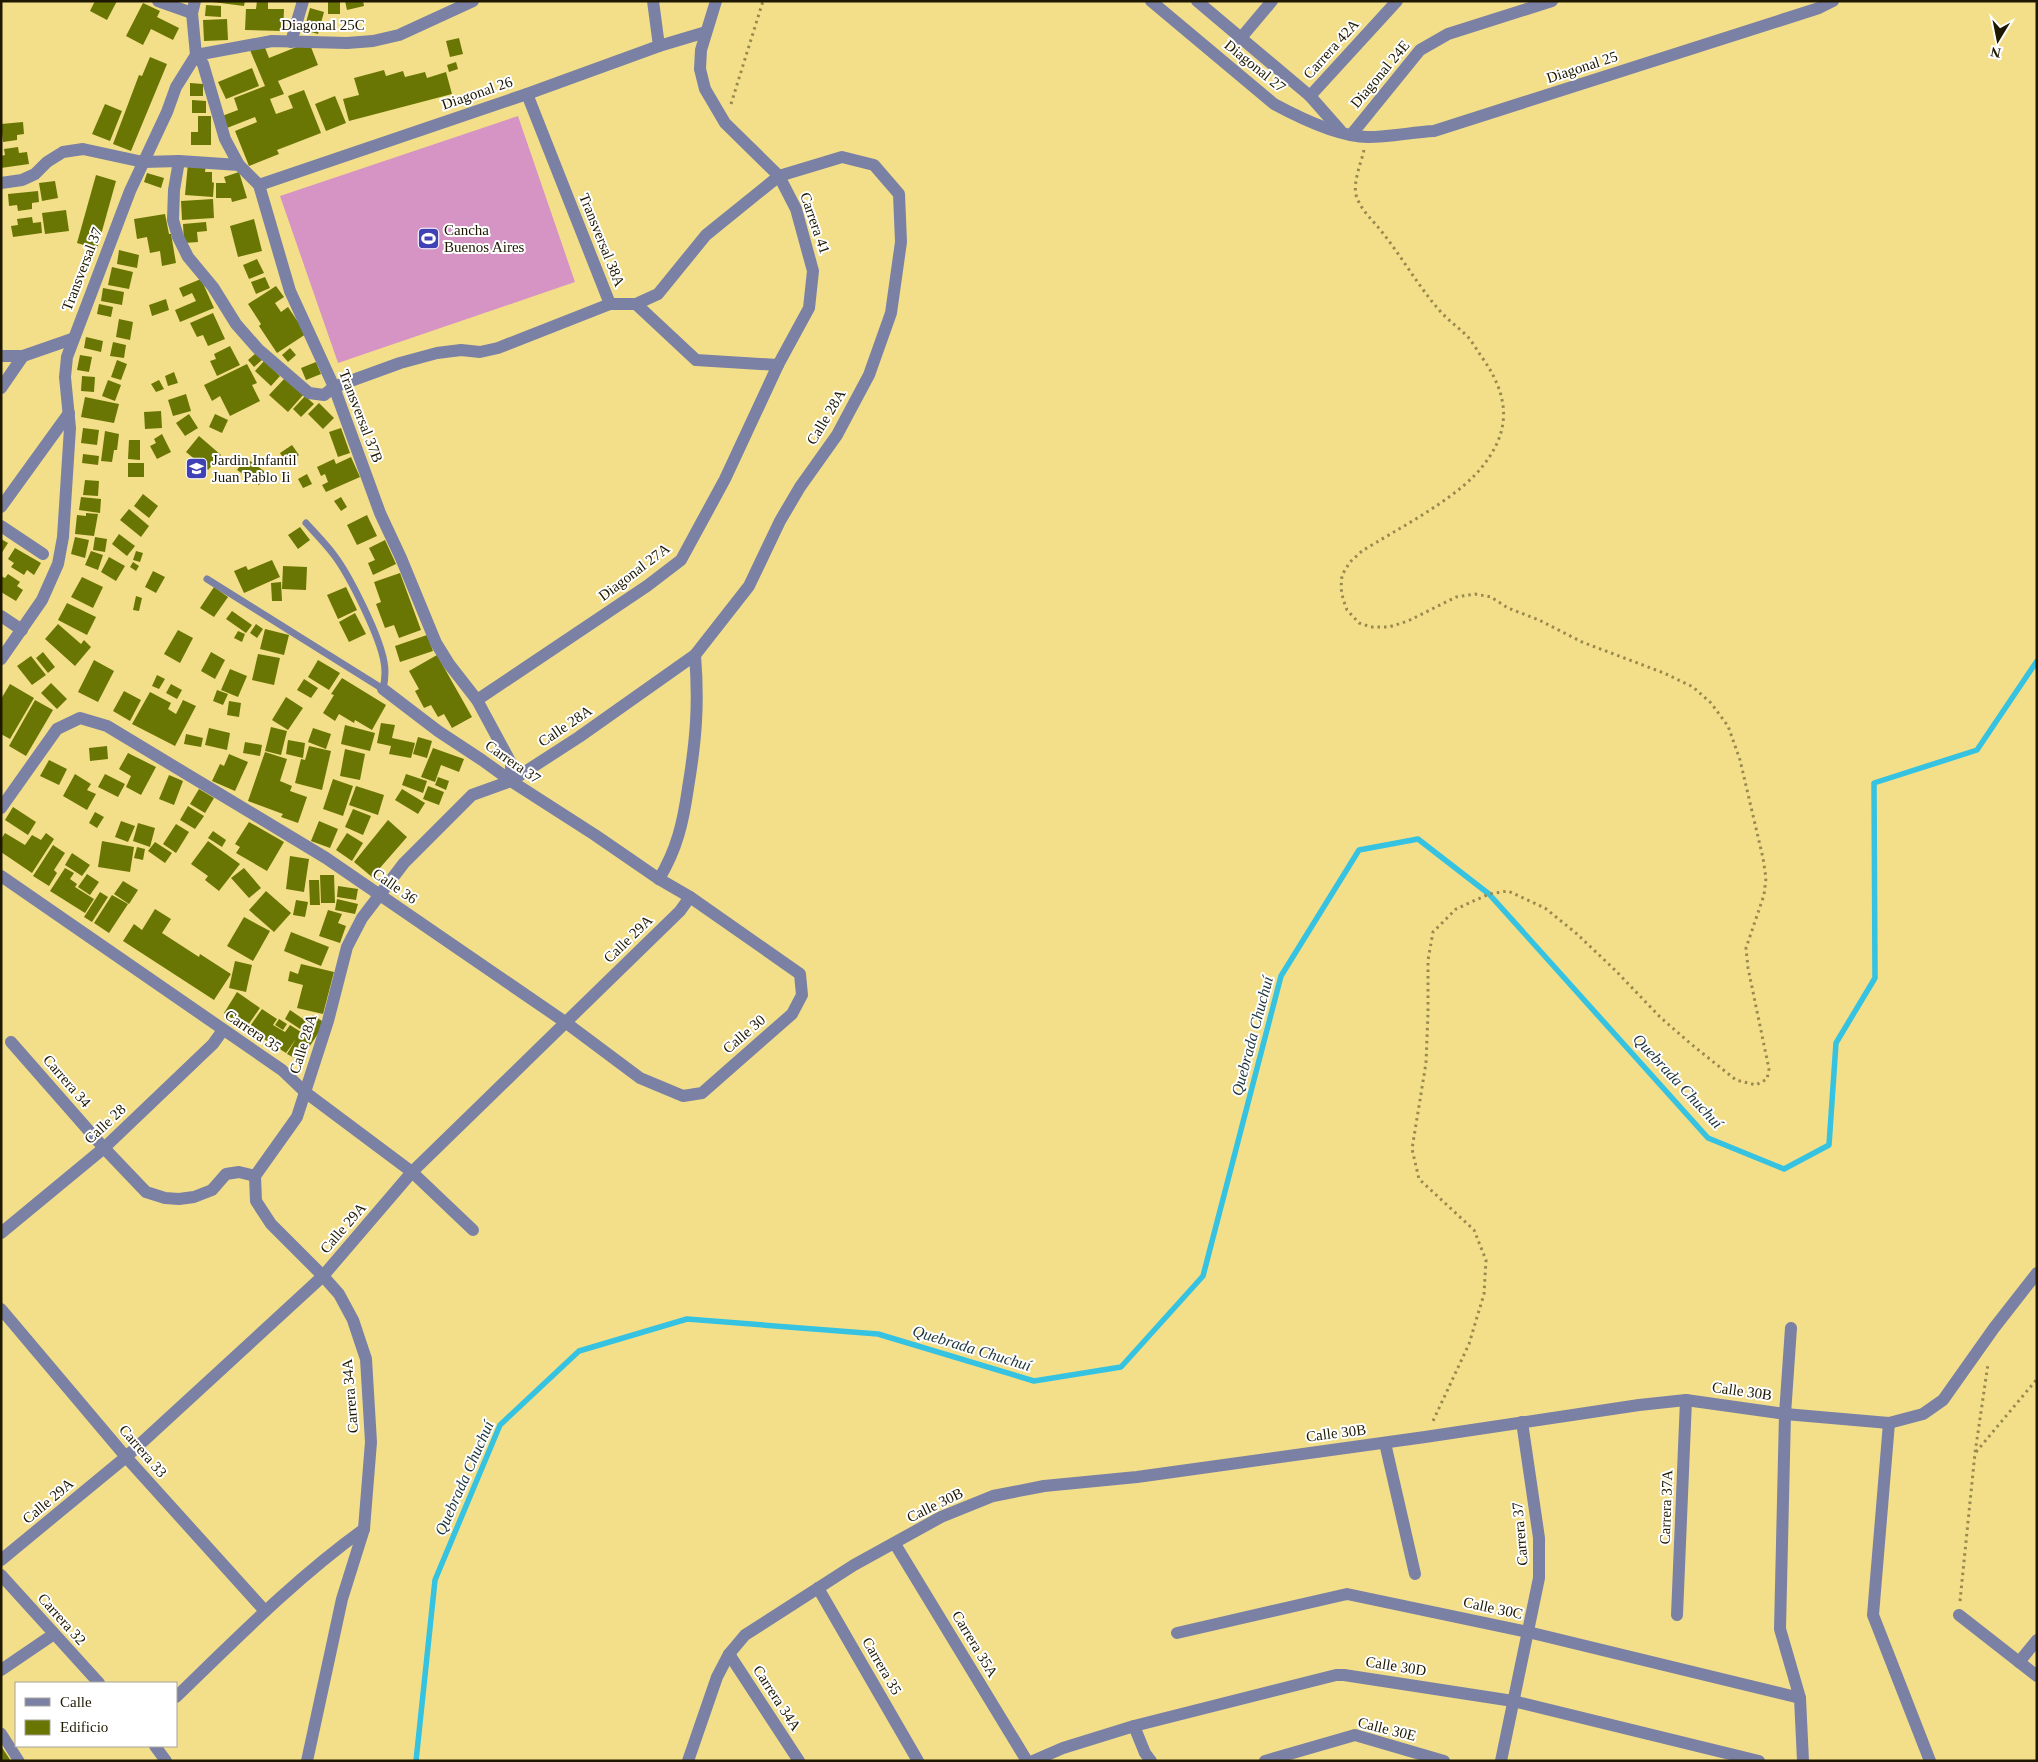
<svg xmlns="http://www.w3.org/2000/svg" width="2038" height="1762" viewBox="0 0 2038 1762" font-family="Georgia,serif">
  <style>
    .pitch { fill: #d694c5 }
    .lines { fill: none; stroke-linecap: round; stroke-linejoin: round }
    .stream { stroke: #36c2e1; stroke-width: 5.5 }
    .building { fill: #6a7603 }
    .path { stroke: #988a4f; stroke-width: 3; stroke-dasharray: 2.5 4; stroke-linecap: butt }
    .service { stroke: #7b81a5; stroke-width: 7 }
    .pedestrian { stroke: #7b81a5; stroke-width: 11 }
    .minor { stroke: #7b81a5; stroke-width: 12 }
    .labels { text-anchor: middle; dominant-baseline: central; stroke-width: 4; stroke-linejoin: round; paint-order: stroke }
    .street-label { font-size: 15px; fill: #1e1800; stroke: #fff }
    .poi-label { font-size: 15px; fill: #1e1800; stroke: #fff; text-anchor: start }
    .water-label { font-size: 16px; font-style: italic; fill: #1e353b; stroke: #fff }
  </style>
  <rect width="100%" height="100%" fill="#f3df8a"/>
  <path class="pitch" d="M 518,116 L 575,282 L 338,363 L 280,196 Z"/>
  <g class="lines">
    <path class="stream" d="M 416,1761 L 435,1580 L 500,1425 L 579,1351 L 687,1319 L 878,1334 L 1034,1381 L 1121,1367 L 1203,1276 L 1281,976 L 1359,850 L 1418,839 L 1489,894 L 1708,1138 L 1784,1169 L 1829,1145 L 1836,1043 L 1875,978 L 1874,783 L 1977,750 L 2037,661"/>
  </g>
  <g class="building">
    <path d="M 95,1 L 117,1 L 107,20 L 90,11 Z"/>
    <path d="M 205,1 L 245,1 L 244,6 Z"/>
    <path d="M 257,1 L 268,2 L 268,9 L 284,9 L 283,31 L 245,30 L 246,9 L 256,9 Z"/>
    <rect x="328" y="1" width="12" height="13"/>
    <path d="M 345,1 L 363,1 L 364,6 L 347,10 Z"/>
    <path d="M 143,3 L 160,11 L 157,17 L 179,28 L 173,40 L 151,29 L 143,45 L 126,36 Z"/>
    <path d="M 206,5 L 221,6 L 221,17 L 205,16 Z"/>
    <path d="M 310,8 L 324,12 L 318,34 L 304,30 Z"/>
    <path d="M 227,19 L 228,40 L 204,41 L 203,20 Z"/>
    <path d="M 459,38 L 463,54 L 450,57 L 446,41 Z"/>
    <path d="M 309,42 L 318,65 L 278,81 L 284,94 L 270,99 L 276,114 L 293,108 L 288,96 L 304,90 L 321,133 L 277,150 L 279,154 L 249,166 L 235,131 L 257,122 L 255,117 L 227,128 L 222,116 L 238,110 L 234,98 L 265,86 L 250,50 L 264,45 L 269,58 Z"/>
    <path d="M 150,57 L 167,64 L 131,151 L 113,144 L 139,75 L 142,76 Z"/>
    <path d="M 456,62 L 458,69 L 449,72 L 447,65 Z"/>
    <path d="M 252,68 L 259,86 L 226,99 L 218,82 Z"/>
    <path d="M 384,70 L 386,76 L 403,71 L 405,77 L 425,72 L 427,78 L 446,72 L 452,94 L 349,121 L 343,99 L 359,95 L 354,78 Z"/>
    <path d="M 190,83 L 203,84 L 203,96 L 190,96 Z"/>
    <path d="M 335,96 L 346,123 L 326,131 L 315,104 Z"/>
    <path d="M 192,100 L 206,101 L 206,113 L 192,113 Z"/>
    <path d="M 105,104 L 122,111 L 110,141 L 92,134 Z"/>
    <path d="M 198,116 L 211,116 L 211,145 L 191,145 L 191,132 L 198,132 Z"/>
    <path d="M 23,122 L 24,134 L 17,135 L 17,140 L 3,142 L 1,124 Z"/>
    <path d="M 18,147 L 19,153 L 27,152 L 29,164 L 1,168 L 1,156 L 5,155 L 4,149 Z"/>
    <path d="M 188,163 L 206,164 L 205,172 L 212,172 L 212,182 L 214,183 L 213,197 L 185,195 Z"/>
    <path d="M 239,172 L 247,198 L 232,202 L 231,198 L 216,198 L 216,183 L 226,183 L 224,177 Z"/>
    <path d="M 147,173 L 164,178 L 161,188 L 144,182 Z"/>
    <path d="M 96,175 L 116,181 L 97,249 L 77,243 Z"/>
    <path d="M 55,181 L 58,198 L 42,201 L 39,183 Z"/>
    <path d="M 38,191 L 39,202 L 32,203 L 32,209 L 18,211 L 17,205 L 9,206 L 8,194 Z"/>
    <path d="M 213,199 L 214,218 L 182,220 L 181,201 Z"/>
    <path d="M 66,210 L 69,231 L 45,234 L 42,213 Z"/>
    <path d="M 165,214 L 169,234 L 171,234 L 176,263 L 162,266 L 160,251 L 150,253 L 147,237 L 137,239 L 134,219 Z"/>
    <path d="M 32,217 L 33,223 L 41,222 L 42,233 L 13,237 L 11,226 L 18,225 L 17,219 Z"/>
    <path d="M 254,219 L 262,251 L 238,257 L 230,226 Z"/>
    <path d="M 206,222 L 207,231 L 197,232 L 198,242 L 184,243 L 183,224 Z"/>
    <path d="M 119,250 L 139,255 L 137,268 L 117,264 Z"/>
    <path d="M 257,259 L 264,273 L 249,279 L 243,265 Z"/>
    <path d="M 112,267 L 133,272 L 129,289 L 108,285 Z"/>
    <path d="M 265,277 L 270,288 L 256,294 L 251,282 Z"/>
    <path d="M 201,279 L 214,308 L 180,322 L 175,310 L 196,301 L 192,293 L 183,297 L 179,288 Z"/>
    <path d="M 276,286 L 284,297 L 275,303 L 281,312 L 288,307 L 306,334 L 277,353 L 259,326 L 261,324 L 248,304 Z"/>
    <path d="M 103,288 L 124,292 L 122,305 L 101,301 Z"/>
    <path d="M 166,299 L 169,310 L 152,316 L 149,305 Z"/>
    <path d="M 99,304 L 113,307 L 111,317 L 97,314 Z"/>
    <path d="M 213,313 L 225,339 L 208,346 L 203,335 L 197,337 L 190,323 Z"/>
    <path d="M 119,319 L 133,322 L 130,340 L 116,337 Z"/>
    <path d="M 86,337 L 103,341 L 101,352 L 84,348 Z"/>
    <path d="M 113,342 L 126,345 L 124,358 L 110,356 Z"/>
    <path d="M 230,346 L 240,365 L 217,376 L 210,361 L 216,359 L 214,354 Z"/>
    <path d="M 290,348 L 296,355 L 288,362 L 282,355 Z"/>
    <path d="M 256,353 L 262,360 L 254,367 L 248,360 Z"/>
    <path d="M 80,355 L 92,357 L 89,372 L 77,370 Z"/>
    <path d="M 117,360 L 127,364 L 121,380 L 111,377 Z"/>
    <path d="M 264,361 L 280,376 L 271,386 L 255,371 Z"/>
    <path d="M 316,362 L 321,374 L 306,380 L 301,368 Z"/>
    <path d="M 247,364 L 257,383 L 252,385 L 260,401 L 230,416 L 220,396 L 212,401 L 204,385 Z"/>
    <path d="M 174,372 L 178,383 L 168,386 L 165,376 Z"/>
    <path d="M 82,376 L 95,377 L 94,392 L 81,391 Z"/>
    <path d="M 285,378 L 304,394 L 288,412 L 269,395 Z"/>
    <path d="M 108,380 L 121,385 L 115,401 L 102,396 Z"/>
    <path d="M 159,380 L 164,389 L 156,392 L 151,384 Z"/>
    <path d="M 186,394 L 191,411 L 173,416 L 168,400 Z"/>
    <path d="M 305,396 L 314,404 L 301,417 L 293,409 Z"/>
    <path d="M 85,397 L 119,404 L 114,423 L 81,417 Z"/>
    <path d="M 319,403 L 334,418 L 323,429 L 308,414 Z"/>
    <path d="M 161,411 L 162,428 L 145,429 L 144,412 Z"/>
    <path d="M 189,414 L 198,428 L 185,436 L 176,423 Z"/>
    <path d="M 215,414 L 228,420 L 222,433 L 209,427 Z"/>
    <path d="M 83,428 L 99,430 L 97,445 L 81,443 Z"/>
    <path d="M 341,428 L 350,453 L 338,457 L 329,432 Z"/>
    <path d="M 105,431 L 119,434 L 117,450 L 114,450 L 112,462 L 101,461 Z"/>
    <path d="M 162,434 L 171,452 L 157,459 L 150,446 L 156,443 L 154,439 Z"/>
    <path d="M 199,436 L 221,455 L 208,470 L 186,452 Z"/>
    <path d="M 129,440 L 140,440 L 140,460 L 128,459 Z"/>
    <path d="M 292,445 L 299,455 L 287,464 L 280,453 Z"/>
    <path d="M 83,454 L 99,456 L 98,465 L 82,463 Z"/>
    <path d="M 351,457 L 360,477 L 326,492 L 322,485 L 328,482 L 325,474 L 321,476 L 317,467 L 334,459 L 336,464 Z"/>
    <path d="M 246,458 L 268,474 L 259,485 L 237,470 Z"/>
    <rect x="128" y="463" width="16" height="14"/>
    <path d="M 307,474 L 312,484 L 303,488 L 298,479 Z"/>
    <path d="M 85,480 L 99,481 L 98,496 L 83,495 Z"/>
    <path d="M 143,494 L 158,506 L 149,518 L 134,506 Z"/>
    <path d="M 81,497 L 101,499 L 100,513 L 79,510 Z"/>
    <path d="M 341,497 L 347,507 L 341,511 L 334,501 Z"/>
    <path d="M 129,509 L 149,526 L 141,537 L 120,520 Z"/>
    <path d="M 86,513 L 98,514 L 94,536 L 75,534 L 77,515 L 86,516 Z"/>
    <path d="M 367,515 L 377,536 L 357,545 L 347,525 Z"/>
    <path d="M 300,527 L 310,540 L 298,549 L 288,535 Z"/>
    <path d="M 119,534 L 135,546 L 127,556 L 112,544 Z"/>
    <path d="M 75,537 L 89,540 L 85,558 L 71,554 Z"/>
    <path d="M 95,537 L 107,539 L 105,552 L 93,550 Z"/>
    <path d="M 1,539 L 8,543 L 1,554 Z"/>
    <path d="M 385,540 L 396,564 L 373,575 L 368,563 L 375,560 L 369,548 Z"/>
    <path d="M 15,548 L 41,563 L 34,575 L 27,570 L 24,575 L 11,567 L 14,563 L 8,559 Z"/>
    <path d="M 91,551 L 103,555 L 98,570 L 85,565 Z"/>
    <path d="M 136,551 L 143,553 L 140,562 L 133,560 Z"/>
    <path d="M 109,557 L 125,566 L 116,581 L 101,572 Z"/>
    <path d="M 272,560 L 280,577 L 244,593 L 234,571 L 246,566 L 248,570 Z"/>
    <path d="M 133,562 L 139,566 L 136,571 L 130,567 Z"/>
    <path d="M 283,566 L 307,567 L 306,590 L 282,589 Z"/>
    <path d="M 153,571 L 165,577 L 156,593 L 145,587 Z"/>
    <path d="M 400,573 L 421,630 L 399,638 L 394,625 L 385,628 L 376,604 L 381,602 L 374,582 Z"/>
    <path d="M 8,574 L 20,582 L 17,586 L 23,590 L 16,601 L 1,592 L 1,576 L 5,578 Z"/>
    <path d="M 82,577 L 103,587 L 93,608 L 71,597 Z"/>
    <path d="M 281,582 L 282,601 L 272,601 L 271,583 Z"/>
    <path d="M 214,587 L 228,597 L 214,617 L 200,608 Z"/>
    <path d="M 346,587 L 357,610 L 338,619 L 327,595 Z"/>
    <path d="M 136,596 L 142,598 L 139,611 L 133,610 Z"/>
    <path d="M 67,603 L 96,617 L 87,635 L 58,620 Z"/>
    <path d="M 232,611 L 252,625 L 246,633 L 226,619 Z"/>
    <path d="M 355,613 L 366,634 L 349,642 L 339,622 Z"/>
    <path d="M 58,624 L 81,644 L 84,640 L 91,647 L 75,666 L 45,639 Z"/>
    <path d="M 256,624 L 263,629 L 257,638 L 250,633 Z"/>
    <path d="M 265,629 L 289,635 L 284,655 L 260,649 Z"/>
    <path d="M 178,630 L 193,638 L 180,663 L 164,654 Z"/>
    <path d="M 238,631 L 245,634 L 242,642 L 234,638 Z"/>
    <path d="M 427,635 L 433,651 L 400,662 L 395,646 Z"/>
    <path d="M 43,652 L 55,667 L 48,673 L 36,658 Z"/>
    <path d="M 211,652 L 225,660 L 215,679 L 201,671 Z"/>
    <path d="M 258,654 L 280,658 L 274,685 L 252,680 Z"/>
    <path d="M 437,655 L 472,717 L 452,728 L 444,714 L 438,717 L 431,705 L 424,708 L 415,691 L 419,689 L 409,671 Z"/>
    <path d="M 31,656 L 46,675 L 32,685 L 17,666 Z"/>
    <path d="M 94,660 L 114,671 L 98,702 L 78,692 Z"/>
    <path d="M 318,660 L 340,673 L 329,690 L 308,677 Z"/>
    <path d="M 230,669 L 247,676 L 238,697 L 221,690 Z"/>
    <path d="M 157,675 L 165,679 L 159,689 L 152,686 Z"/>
    <path d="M 342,678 L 386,705 L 372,730 L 355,720 L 354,723 L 339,714 L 335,721 L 323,713 L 334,695 L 331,694 Z"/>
    <path d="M 304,679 L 318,688 L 311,698 L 297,690 Z"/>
    <path d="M 51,683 L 67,699 L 57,709 L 41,693 Z"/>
    <path d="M 10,684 L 34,698 L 10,739 L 1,734 L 1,699 Z"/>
    <path d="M 171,684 L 182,690 L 177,699 L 166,693 Z"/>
    <path d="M 217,690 L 228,694 L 223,705 L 213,701 Z"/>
    <path d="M 124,691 L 141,700 L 130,721 L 113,711 Z"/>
    <path d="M 150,692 L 171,703 L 168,709 L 176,714 L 183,700 L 196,706 L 175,746 L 132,724 Z"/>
    <path d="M 286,697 L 303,708 L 288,730 L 272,720 Z"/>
    <path d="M 35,700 L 53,710 L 26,756 L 9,746 Z"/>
    <path d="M 229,701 L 241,703 L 239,717 L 227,715 Z"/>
    <path d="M 381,723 L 395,725 L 392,738 L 415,743 L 411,758 L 389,754 L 391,746 L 377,743 Z"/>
    <path d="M 345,725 L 375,733 L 370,751 L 341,744 Z"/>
    <path d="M 271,727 L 287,731 L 281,755 L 265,751 Z"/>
    <path d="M 209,728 L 230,733 L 227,750 L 205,745 Z"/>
    <path d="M 313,728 L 331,734 L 326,749 L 308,742 Z"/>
    <path d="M 186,734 L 203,738 L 201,747 L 184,744 Z"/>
    <path d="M 418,737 L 432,741 L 427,758 L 413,754 Z"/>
    <path d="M 288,740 L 305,743 L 303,758 L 286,754 Z"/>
    <path d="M 245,742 L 262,745 L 260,756 L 243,753 Z"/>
    <path d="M 107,746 L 108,759 L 90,761 L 89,748 Z"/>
    <path d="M 309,746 L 331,751 L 322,790 L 295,783 L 301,759 L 305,760 Z"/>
    <path d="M 433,748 L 464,759 L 459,772 L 441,765 L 435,782 L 421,777 Z"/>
    <path d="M 345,749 L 365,754 L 360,780 L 340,776 Z"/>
    <path d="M 265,752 L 287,759 L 280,781 L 292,786 L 290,791 L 307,797 L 298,823 L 281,817 L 283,814 L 248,801 Z"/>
    <path d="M 128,753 L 156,767 L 141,795 L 126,787 L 131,776 L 119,769 Z"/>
    <path d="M 229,754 L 248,762 L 235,791 L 212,781 L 220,764 L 224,766 Z"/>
    <path d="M 49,760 L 67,769 L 59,785 L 40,776 Z"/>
    <path d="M 75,774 L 91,784 L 87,790 L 96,794 L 87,810 L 63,796 Z"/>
    <path d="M 105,774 L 125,784 L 118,797 L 98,787 Z"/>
    <path d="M 406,774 L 427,781 L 423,793 L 402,785 Z"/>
    <path d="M 169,775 L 183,781 L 174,805 L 159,799 Z"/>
    <path d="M 438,777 L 449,781 L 446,790 L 435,785 Z"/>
    <path d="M 333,779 L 353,786 L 343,816 L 323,809 Z"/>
    <path d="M 356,786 L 384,795 L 378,815 L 349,805 Z"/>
    <path d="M 428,786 L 444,792 L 439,805 L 423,799 Z"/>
    <path d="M 199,789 L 214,798 L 205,813 L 190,804 Z"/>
    <path d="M 402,789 L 425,803 L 418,814 L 395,800 Z"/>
    <path d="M 188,806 L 204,816 L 195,829 L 180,820 Z"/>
    <path d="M 13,807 L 36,822 L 28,835 L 5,820 Z"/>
    <path d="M 353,809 L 371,816 L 363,835 L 345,827 Z"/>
    <path d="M 95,812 L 104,817 L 97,828 L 89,823 Z"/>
    <path d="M 388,820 L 407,837 L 372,877 L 354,862 Z"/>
    <path d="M 121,821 L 135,826 L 128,842 L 115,837 Z"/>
    <path d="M 319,821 L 338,829 L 330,848 L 311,841 Z"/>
    <path d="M 249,822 L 284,842 L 267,871 L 236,853 L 240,847 L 235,844 Z"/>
    <path d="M 138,823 L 155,828 L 150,847 L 133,841 Z"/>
    <path d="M 176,824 L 189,832 L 176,853 L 163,844 Z"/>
    <path d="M 213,831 L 226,840 L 222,847 L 208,838 Z"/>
    <path d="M 5,833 L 25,845 L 32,835 L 41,840 L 46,833 L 54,839 L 32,873 L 1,852 L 1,839 Z"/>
    <path d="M 347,833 L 363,843 L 352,861 L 336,850 Z"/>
    <path d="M 102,841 L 134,847 L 130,872 L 98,867 Z"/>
    <path d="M 208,841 L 240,864 L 219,891 L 205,880 L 208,876 L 191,864 Z"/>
    <path d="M 155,842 L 172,853 L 165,863 L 148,851 Z"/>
    <path d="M 53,845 L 65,853 L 54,870 L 57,873 L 49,886 L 33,876 Z"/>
    <path d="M 137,847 L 145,849 L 143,860 L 134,858 Z"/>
    <path d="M 72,853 L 90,865 L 82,876 L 65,865 Z"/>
    <path d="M 290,856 L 309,859 L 304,892 L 286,889 Z"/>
    <path d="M 65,868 L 74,873 L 70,879 L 77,884 L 75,887 L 94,899 L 85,913 L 50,891 Z"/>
    <path d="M 244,868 L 261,888 L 249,898 L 231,878 Z"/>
    <path d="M 87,874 L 99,882 L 90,895 L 78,887 Z"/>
    <path d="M 320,875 L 334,875 L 335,903 L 321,903 Z"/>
    <path d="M 309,880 L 319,880 L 320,905 L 310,905 Z"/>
    <path d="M 123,881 L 138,890 L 129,904 L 114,894 Z"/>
    <path d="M 338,886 L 358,889 L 356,900 L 337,897 Z"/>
    <path d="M 266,891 L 291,913 L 274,932 L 249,910 Z"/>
    <path d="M 100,892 L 108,897 L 92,922 L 84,917 Z"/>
    <path d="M 112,895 L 128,904 L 109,933 L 94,923 Z"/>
    <path d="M 337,899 L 358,904 L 355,914 L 335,910 Z"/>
    <path d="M 296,900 L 308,902 L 305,917 L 293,915 Z"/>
    <path d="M 155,909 L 171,919 L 162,933 L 199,957 L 200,954 L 231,974 L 214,1000 L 123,941 L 134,924 L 142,930 Z"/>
    <path d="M 328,910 L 342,914 L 338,923 L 346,926 L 340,943 L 319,936 Z"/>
    <path d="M 244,917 L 270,931 L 253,961 L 227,946 Z"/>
    <path d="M 291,932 L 329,947 L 321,966 L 284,951 Z"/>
    <path d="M 235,961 L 252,965 L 246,992 L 229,988 Z"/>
    <path d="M 301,964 L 334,972 L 323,1014 L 297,1008 L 303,985 L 288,981 L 290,971 L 298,974 Z"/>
    <path d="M 237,992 L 260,1008 L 246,1028 L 224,1013 Z"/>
    <path d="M 262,1009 L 277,1019 L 273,1025 L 285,1032 L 290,1025 L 301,1032 L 313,1015 L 325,1023 L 300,1061 L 287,1054 L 296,1039 L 286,1053 L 248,1029 Z"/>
    <path d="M 290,1010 L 306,1021 L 300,1029 L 285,1019 Z"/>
    <path d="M 279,1019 L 287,1024 L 283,1030 L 275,1025 Z"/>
    <path d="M 1,1746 L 11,1761 L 1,1761 Z"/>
  </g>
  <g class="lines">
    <g class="path">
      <path d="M 731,104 L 763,1"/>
      <path d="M 1364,150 C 1361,163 1353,182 1356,195 C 1361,211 1372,219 1382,232 C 1402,257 1418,286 1440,311 C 1449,321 1459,328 1468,337 C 1473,343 1477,350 1481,356 C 1512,399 1512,435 1475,475 C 1448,503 1396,530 1362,551 L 1350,562 L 1342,575 L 1341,588 L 1343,599 L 1347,610 L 1359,623 L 1371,627 L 1389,627 L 1408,621 L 1456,597 L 1475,594 L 1491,597 L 1508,608 L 1539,620 L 1582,642 L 1664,673 L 1693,687 L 1711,703 L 1728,726 L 1740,760 L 1763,858 L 1766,878 L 1764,895 L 1746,948 L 1748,968 L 1769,1069 L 1767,1079 L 1756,1085 L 1736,1080 L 1691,1044 L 1660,1017 L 1616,971 L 1577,934 L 1545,908 L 1508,891 L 1489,894 L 1456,909 L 1433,932 L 1428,960 L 1428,1013 L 1426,1063 L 1412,1149 L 1419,1179 L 1474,1230 L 1486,1260 L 1484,1294 L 1469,1344 L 1433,1421"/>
      <path d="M 1976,1452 L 2037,1379"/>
      <path d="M 1960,1601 L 1975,1453 L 1988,1364"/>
    </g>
    <path class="service" d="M 207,579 L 383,689 C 385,680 386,672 384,662 C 380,637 350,576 334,555 C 326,544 316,534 306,523"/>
    <path class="pedestrian" d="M 1,1733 L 19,1761"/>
    <g class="minor">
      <path d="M 158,1 L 192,13"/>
      <path d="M 653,1 L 659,46"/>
      <path d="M 1151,1 L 1274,104 C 1300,118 1339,137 1368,137 C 1390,137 1413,132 1434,131 L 1819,8 L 1833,1"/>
      <path d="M 1197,1 L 1310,96 L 1340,130"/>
      <path d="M 1240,39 L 1272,1"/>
      <path d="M 291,42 L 303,1"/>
      <path d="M 196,55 L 203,64 L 225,139 L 239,165 L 259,185 L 290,291 L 334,387 L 380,513 L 401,558 L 436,643 L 449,664 L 477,700 L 511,763 L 511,781"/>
      <path d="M 196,55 L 272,41 L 347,43 L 373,41 L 399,35 L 473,1"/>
      <path d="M 1310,96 L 1397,1"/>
      <path d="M 1351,135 L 1420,50 L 1448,34 L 1552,1"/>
      <path d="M 179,161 L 174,190 L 173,220 L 178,237 L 188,257 L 213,287 L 236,324 L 258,349 L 309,393 L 324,395 L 334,387 L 400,363 L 437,353 L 461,350 L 480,352 L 498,348 L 610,304"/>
      <path d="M 1,183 L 22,180 L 35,174 L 47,162 L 63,152 L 83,149 L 143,162 L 179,161 L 239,165"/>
      <path d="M 259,185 L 527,94 L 659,46 L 706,32"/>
      <path d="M 636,304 L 696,360 L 778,365"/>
      <path d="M 1,356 L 23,356 L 72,339"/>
      <path d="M 1,388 L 23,356"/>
      <path d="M 1,507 L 69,413"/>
      <path d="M 1,526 L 43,554"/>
      <path d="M 1,616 L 22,630"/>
      <path d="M 1,659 L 42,600 L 58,564 L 63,537 L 70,428 L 65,377 L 67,357 L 130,191 L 167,112 L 176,87 L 196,55 L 192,13 L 195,1"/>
      <path d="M 477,700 L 647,586 L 681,560 L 725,479 L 778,365 L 809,308 L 813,271 L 796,209 L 779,176 L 725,123 L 705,89 L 700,69 L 701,50 L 716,1"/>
      <path d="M 1,808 L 57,729 L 80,718 L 107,726 L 326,858 L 565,1022 L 640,1078 L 683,1096 L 702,1093 L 792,1014 L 802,995 L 800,974 L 690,897 L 659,879 L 595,835 L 511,781 L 482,760 L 438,731 L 383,689"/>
      <path d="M 1,876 L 282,1070 L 305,1092 L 412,1172 L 473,1230"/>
      <path d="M 659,879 C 677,849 683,823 688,788 C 696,740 699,704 695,655"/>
      <path d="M 11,1042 L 104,1148 L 146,1192 L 165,1198 L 179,1199 L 194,1197 L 212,1190 L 226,1174 L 239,1172 L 255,1176"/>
      <path d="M 255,1176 L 297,1117 L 328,1021 L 347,947 L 362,918 L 404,863 L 472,795 L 511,781 L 579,737 L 695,655 L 749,586 L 780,521 L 800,487 L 837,435 L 869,375 L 891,313 L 901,242 L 899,194 L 874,165 L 842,157 L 779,176 L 706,235 L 658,294 L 636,304 L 610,304 L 527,94"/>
      <path d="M 255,1176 L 256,1201 L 271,1224 L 323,1276 L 339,1294 L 353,1320 L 366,1359 L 371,1442 L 364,1529 L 342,1599 L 307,1761"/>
      <path d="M 1,1233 L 104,1148 L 213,1044 L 223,1030"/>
      <path d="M 1,1309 L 126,1457 L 265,1611"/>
      <path d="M 1791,1328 L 1785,1414 L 1780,1629 L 1800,1698 L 1803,1761"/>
      <path d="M 1889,1423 L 1873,1615 L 1930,1761"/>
      <path d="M 1385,1443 L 1415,1574"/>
      <path d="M 895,1544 L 1027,1761"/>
      <path d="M 1,1560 L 126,1457 L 323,1276 L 412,1172 L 680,911 L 690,897"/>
      <path d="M 1,1575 L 99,1683"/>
      <path d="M 818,1588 L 918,1761"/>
      <path d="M 1677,1615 L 1686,1400"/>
      <path d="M 1959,1615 L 2037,1676"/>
      <path d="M 1177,1633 L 1347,1594 L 1528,1632 L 1800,1698"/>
      <path d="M 729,1654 L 799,1761"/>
      <path d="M 2019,1662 L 2037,1640"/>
      <path d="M 1,1670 L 54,1634"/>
      <path d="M 176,1697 C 236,1639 296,1578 364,1529"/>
      <path d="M 1134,1726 L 1145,1753 L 1151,1761"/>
      <path d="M 155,1746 L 166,1761"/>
      <path d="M 688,1761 L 717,1677 L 729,1654 L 745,1635 L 854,1565 L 941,1517 L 993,1496 L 1044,1486 L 1137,1477 L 1425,1437 L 1639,1405 L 1686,1400 L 1785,1414 L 1889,1423 L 1923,1414 L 1943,1400 L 1994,1328 L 2037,1273"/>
      <path d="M 1033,1761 L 1063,1748 L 1134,1726 L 1336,1675 L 1344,1675 L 1513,1701 L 1759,1761"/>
      <path d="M 1265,1761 L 1355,1735 L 1444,1761"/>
      <path d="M 1501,1761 L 1539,1578 L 1539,1538 L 1522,1422"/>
    </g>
  </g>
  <defs>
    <symbol id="stadium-square" viewBox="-11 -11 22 22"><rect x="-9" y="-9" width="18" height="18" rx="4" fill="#4141b6" stroke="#fff"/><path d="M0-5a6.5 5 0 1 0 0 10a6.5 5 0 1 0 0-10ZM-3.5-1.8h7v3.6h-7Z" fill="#fff"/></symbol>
    <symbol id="school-square" viewBox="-11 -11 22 22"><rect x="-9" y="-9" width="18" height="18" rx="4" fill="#4141b6" stroke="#fff"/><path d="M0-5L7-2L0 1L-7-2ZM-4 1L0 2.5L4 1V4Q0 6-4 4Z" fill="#fff"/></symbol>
  </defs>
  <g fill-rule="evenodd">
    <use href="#stadium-square" x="416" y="226" width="25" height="25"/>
    <use href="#school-square" x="184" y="456" width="25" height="25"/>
  </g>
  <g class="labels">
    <g class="street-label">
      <text x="323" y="25">Diagonal 25C</text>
      <text transform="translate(1331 49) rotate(-48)">Carrera 42A</text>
      <text transform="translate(1255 66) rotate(39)">Diagonal 27</text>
      <text transform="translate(1582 67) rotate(-18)">Diagonal 25</text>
      <text transform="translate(1380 74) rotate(-50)">Diagonal 24E</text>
      <text transform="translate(477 93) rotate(-19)">Diagonal 26</text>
      <text transform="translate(815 223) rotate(71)">Carrera 41</text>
      <text transform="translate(602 240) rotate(68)">Transversal 38A</text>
      <text transform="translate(82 269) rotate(-69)">Transversal 37</text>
      <text transform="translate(361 416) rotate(69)">Transversal 37B</text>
      <text transform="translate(826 417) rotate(-59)">Calle 28A</text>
      <text transform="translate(634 572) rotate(-37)">Diagonal 27A</text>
      <text transform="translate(565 726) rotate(-34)">Calle 28A</text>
      <text transform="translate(513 762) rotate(35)">Carrera 37</text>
      <text transform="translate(395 886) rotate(35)">Calle 36</text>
      <text transform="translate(628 939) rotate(-44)">Calle 29A</text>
      <text transform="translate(253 1031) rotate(34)">Carrera 35</text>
      <text transform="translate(744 1034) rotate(-41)">Calle 30</text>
      <text transform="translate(303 1044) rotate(-73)">Calle 28A</text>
      <text transform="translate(67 1081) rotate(49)">Carrera 34</text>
      <text transform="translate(105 1124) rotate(-43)">Calle 28</text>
      <text transform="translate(343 1228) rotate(-49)">Calle 29A</text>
      <text transform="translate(1742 1391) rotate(8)">Calle 30B</text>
      <text transform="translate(350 1396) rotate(-95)">Carrera 34A</text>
      <text transform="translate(1336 1433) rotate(-7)">Calle 30B</text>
      <text transform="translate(143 1451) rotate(49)">Carrera 33</text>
      <text transform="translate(48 1501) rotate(-40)">Calle 29A</text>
      <text transform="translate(935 1505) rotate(-26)">Calle 30B</text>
      <text transform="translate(1666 1507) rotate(-88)">Carrera 37A</text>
      <text transform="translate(1520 1534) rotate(-95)">Carrera 37</text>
      <text transform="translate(1493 1608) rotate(12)">Calle 30C</text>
      <text transform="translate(62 1619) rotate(48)">Carrera 32</text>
      <text transform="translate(975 1644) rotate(59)">Carrera 35A</text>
      <text transform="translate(882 1666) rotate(60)">Carrera 35</text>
      <text transform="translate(1396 1666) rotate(9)">Calle 30D</text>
      <text transform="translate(777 1698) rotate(57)">Carrera 34A</text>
      <text transform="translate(1387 1729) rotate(14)">Calle 30E</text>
    </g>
    <g class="poi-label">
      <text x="444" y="230">Cancha<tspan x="444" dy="17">Buenos Aires</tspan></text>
      <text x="212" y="460">Jardin Infantil<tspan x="212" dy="17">Juan Pablo Ii</tspan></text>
    </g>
    <g class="water-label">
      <text transform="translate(1252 1036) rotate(-75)">Quebrada Chuchuí</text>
      <text transform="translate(1678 1081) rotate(47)">Quebrada Chuchuí</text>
      <text transform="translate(972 1348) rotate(17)">Quebrada Chuchuí</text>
      <text transform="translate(464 1478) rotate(-66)">Quebrada Chuchuí</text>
    </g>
  </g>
  <rect width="2038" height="1762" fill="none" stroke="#1e1800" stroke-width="5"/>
  <rect x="15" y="1682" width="162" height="65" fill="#ffffff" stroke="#a5a399"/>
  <rect x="25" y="1698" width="25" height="8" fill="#7b81a5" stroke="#a5a399"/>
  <text x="60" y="1707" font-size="15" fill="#1e1800">Calle</text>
  <rect x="25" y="1720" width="25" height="15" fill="#6a7603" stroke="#a5a399"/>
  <text x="60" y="1732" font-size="15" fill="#1e1800">Edificio</text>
  <g transform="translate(1998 40) rotate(190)" stroke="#ffffff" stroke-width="4" paint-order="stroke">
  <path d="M0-4L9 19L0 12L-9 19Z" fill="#1e1800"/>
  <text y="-8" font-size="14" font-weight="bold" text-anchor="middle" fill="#1e1800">N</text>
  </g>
</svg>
